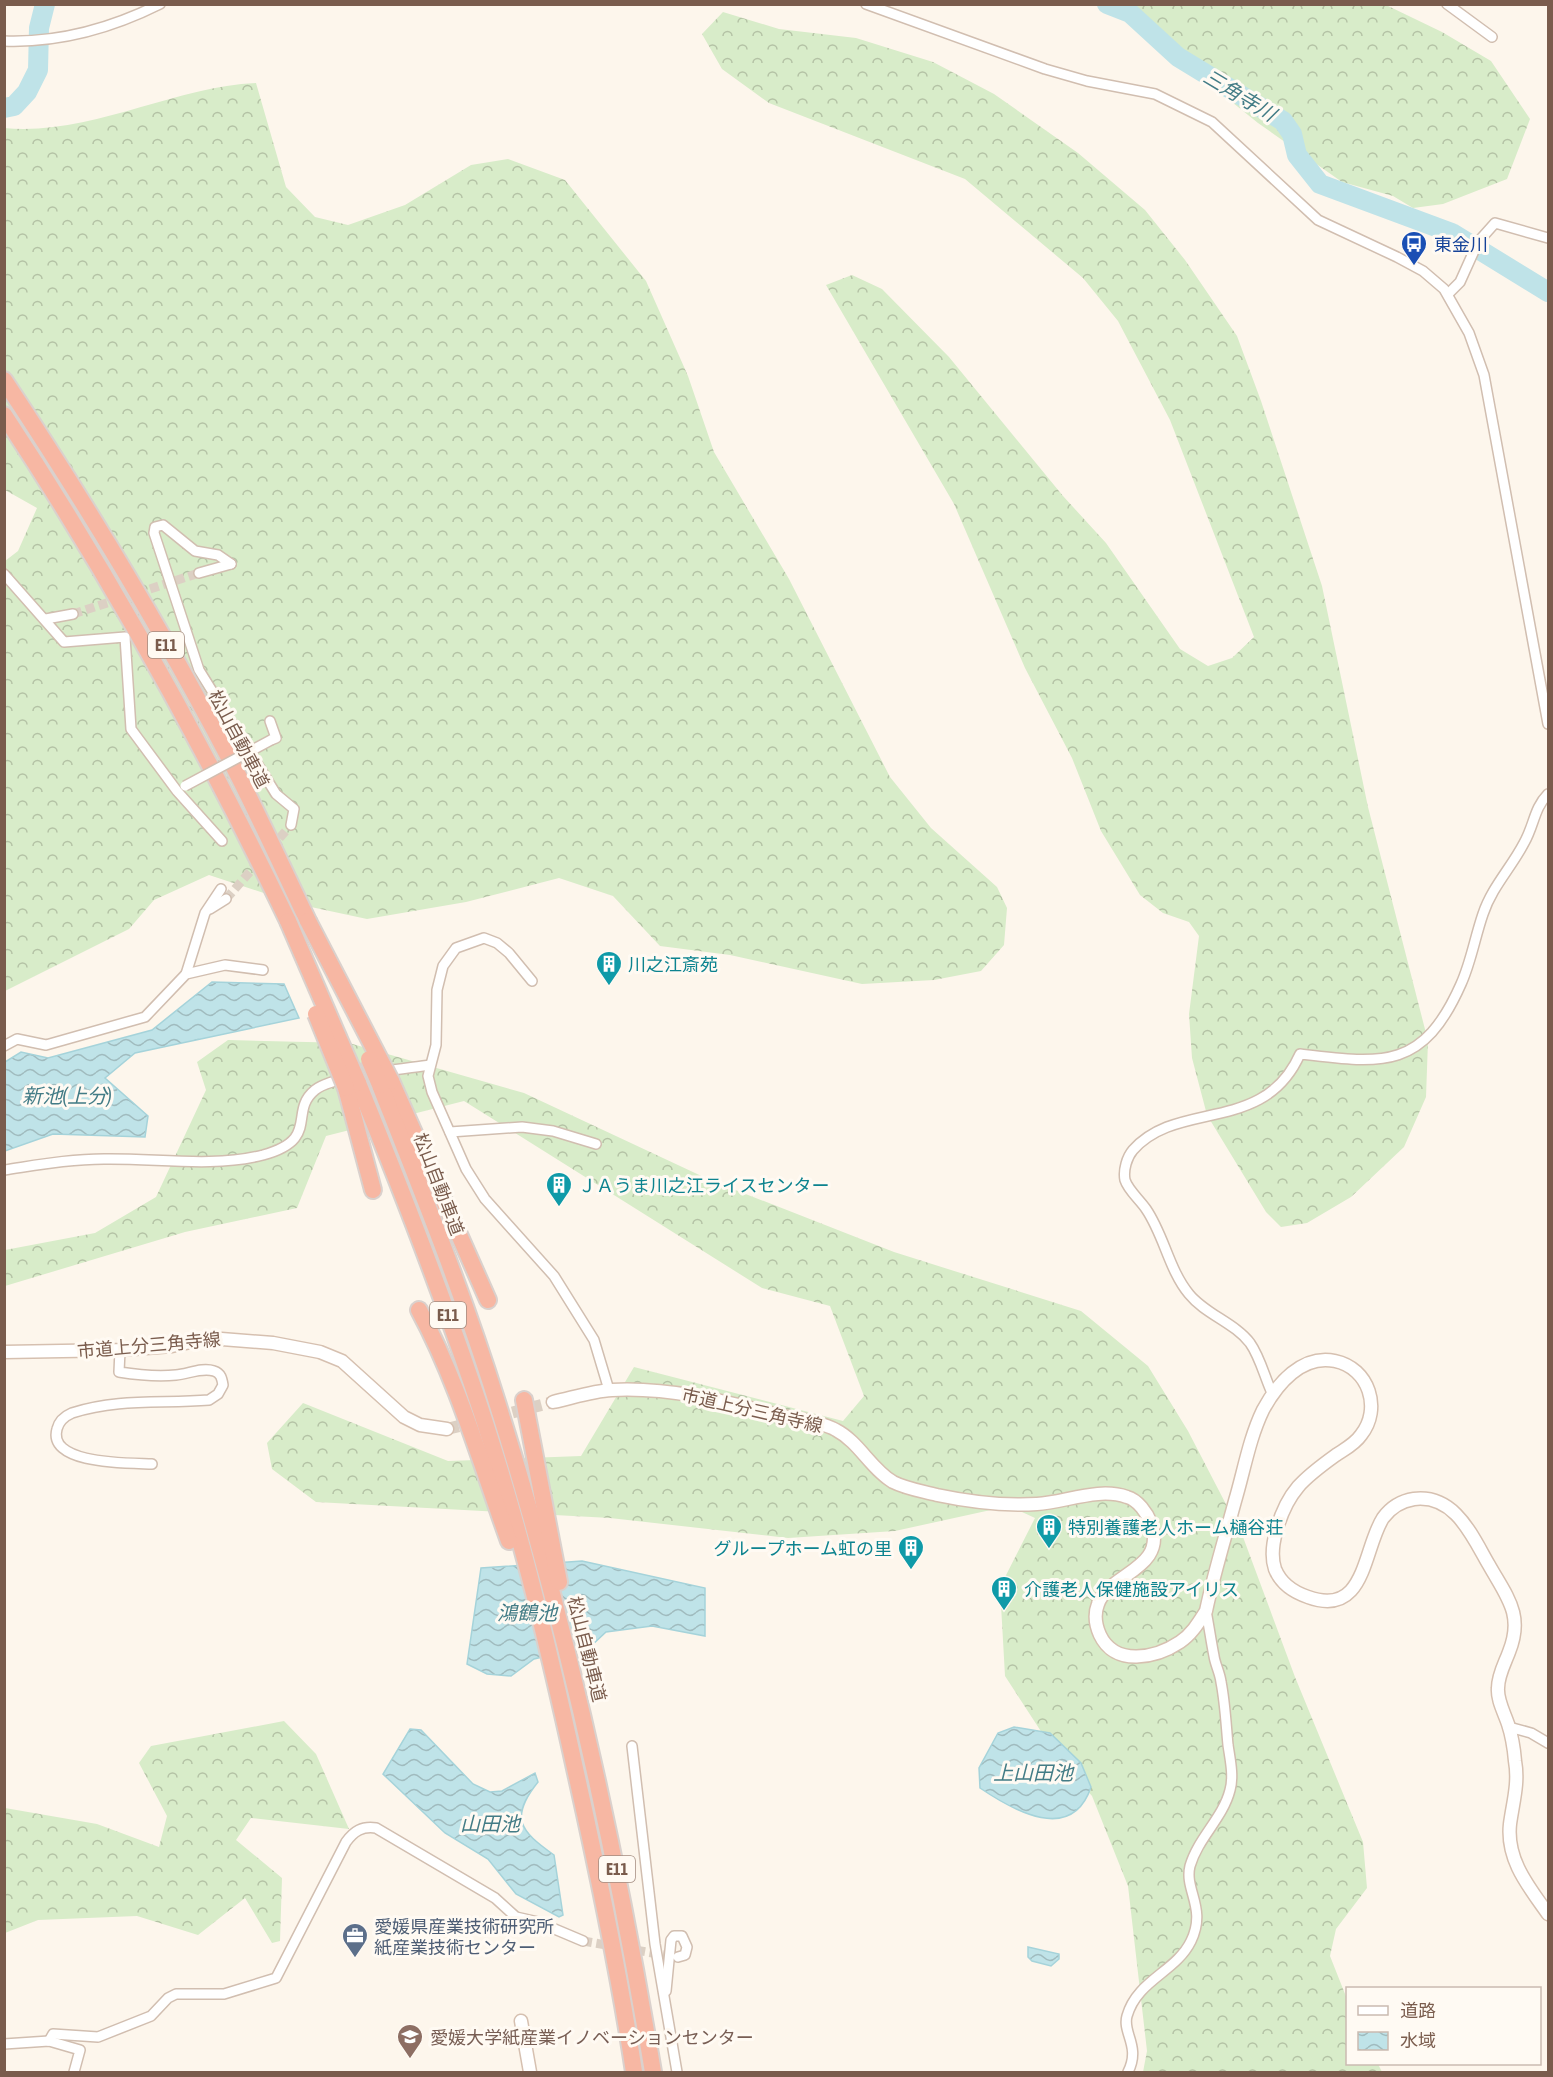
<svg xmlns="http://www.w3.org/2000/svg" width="1553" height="2077" viewBox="0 0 1553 2077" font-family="'Asap Condensed','Noto Sans JP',sans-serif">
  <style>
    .forest { fill: url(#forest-crowns) }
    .water { fill: url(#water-waves); stroke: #a5d3da; stroke-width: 1.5 }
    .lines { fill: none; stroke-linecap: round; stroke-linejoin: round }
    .river { stroke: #bfe3e8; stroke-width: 20 }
    .street-tunnel { stroke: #dcd0c4; stroke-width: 9; stroke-dasharray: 9 4.5; stroke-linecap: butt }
    .secondary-tunnel { stroke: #dcd0c4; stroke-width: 12; stroke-dasharray: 12 6; stroke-linecap: butt }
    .street-casing { stroke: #d1beb0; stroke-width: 12 }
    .secondary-casing { stroke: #d6c0b0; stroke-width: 15 }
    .highway-casing { stroke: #dad1cd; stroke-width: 20 }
    .street { stroke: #fff; stroke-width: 9 }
    .secondary { stroke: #fff; stroke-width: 12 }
    .highway { stroke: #f7b7a3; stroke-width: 16 }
    .street-bridge-casing { stroke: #d1beb0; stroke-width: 12; stroke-linecap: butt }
    .highway-bridge-casing { stroke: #dad1cd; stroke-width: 20; stroke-linecap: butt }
    .street-bridge { stroke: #fff; stroke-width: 9 }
    .highway-bridge { stroke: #f7b7a3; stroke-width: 16 }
    .labels { text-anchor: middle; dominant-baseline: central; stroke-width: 6; stroke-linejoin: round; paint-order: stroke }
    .shield { fill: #fffaf3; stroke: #a28b7f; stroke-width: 1.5 }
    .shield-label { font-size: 16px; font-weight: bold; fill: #7a5c4d }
    .transit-label { font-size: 18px; fill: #164399; stroke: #fffaf3; text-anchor: start }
    .street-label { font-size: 18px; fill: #7a5c4d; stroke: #fffaf3 }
    .culture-label { font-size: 18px; fill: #0d838f; stroke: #fffaf3; text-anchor: start }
    .service-label { font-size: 18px; fill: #4e5e75; stroke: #fffaf3; text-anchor: start }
    .education-label { font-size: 18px; fill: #785e54; stroke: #fffaf3; text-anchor: start }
    .water-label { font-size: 20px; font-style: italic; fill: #437c86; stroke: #fffaf3 }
  </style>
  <defs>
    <pattern id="forest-crowns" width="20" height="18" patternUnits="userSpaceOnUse" patternTransform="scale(1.5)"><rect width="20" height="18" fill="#d8ecc9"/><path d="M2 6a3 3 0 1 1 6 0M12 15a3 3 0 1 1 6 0" fill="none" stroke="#b4c2a5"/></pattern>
    <pattern id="water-waves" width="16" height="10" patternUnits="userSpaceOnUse" patternTransform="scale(1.5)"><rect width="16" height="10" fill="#bfe3e8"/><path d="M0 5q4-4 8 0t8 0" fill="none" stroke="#a0bbbe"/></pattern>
  </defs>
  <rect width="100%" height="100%" fill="#fdf6ec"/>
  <g class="forest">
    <path d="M 1111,5 L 1386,5 L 1442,32 L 1491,61 L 1530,119 L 1507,179 L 1443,204 L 1413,208 L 1393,196 L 1342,182 L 1258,123 Z"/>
    <path d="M 723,12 L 779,29 L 856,38 L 933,62 L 994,94 L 1078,153 L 1145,210 L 1185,260 L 1237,336 L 1261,401 L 1322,586 L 1368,807 L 1428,1041 L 1426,1097 L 1404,1147 L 1351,1197 L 1307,1223 L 1281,1227 L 1266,1212 L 1207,1115 L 1192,1058 L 1189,1014 L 1199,936 L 1189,922 L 1163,913 L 1140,895 L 1101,831 L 1072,758 L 1025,668 L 954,504 L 826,285 L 852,275 L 882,289 L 949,357 L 1063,496 L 1106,543 L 1180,649 L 1208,666 L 1232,658 L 1254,637 L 1170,420 L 1118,321 L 1083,278 L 965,179 L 769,103 L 722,69 L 702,34 Z"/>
    <path d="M 256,83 L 286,187 L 315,217 L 348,225 L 405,205 L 471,165 L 508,159 L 565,180 L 646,281 L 688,376 L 714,452 L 789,579 L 890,777 L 931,828 L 997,887 L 1007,908 L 1004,945 L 981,971 L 934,980 L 862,984 L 730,955 L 660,946 L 613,896 L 559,878 L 466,902 L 367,919 L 297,904 L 209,875 L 154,900 L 129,929 L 5,991 L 5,561 L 18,551 L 37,508 L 5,490 L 4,128 C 91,136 171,87 256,83 Z"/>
    <path d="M 228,1040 L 349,1043 L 524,1093 L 710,1180 L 894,1252 L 1081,1311 L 1148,1366 L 1188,1431 L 1243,1537 L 1295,1677 L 1363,1842 L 1367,1888 L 1336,1929 L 1330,1956 L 1347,1999 L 1348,2064 L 1378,2064 L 1382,2072 L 1143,2072 L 1147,2051 L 1128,1886 L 1092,1796 L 1057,1756 L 1005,1676 L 1000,1587 L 1035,1518 L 1009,1506 L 895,1531 L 788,1538 L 610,1518 L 316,1502 L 272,1469 L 267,1443 L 303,1403 L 448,1461 L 581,1456 L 634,1367 L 843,1421 L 864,1396 L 830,1306 L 762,1288 L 464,1101 L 326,1136 L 297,1208 L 185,1232 L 5,1286 L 5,1250 L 95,1233 L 156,1197 L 206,1090 L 197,1062 Z"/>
    <path d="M 284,1721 L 316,1754 L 349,1829 L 251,1818 L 236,1840 L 282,1878 L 280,1941 L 272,1943 L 245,1898 L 198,1935 L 137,1916 L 38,1920 L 5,1933 L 5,1808 L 97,1824 L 159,1847 L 167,1816 L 139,1763 L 151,1746 Z"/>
  </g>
  <g class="water">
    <path d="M 212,982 L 284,984 L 299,1018 L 135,1053 L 105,1078 L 148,1116 L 145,1137 L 53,1134 L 5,1151 L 5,1062 L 21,1052 L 48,1058 L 152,1030 Z"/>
    <path d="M 582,1561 L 705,1588 L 705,1636 L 652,1626 L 606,1632 L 592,1645 L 534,1659 L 511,1676 L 487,1674 L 467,1664 L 481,1568 Z"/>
    <path d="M 1014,1727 L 1050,1733 L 1081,1763 L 1091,1787 C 1072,1844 1014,1811 980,1788 L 979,1768 L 998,1733 Z"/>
    <path d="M 410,1729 L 421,1730 L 473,1784 L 490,1792 L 502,1791 L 535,1773 L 538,1782 C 509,1818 520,1831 554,1855 L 563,1915 L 559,1917 L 516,1894 L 488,1859 L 445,1833 L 383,1774 Z"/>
    <path d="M 1028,1947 L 1059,1954 L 1059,1959 L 1051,1966 L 1032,1961 L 1028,1957 Z"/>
  </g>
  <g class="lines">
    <g class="river">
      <path d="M 1107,4 L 1130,13 L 1178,57 L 1283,121 L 1292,134 L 1297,155 L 1320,184 L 1452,233 L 1548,292"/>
      <path d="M 4,108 L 14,106 L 27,92 L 38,70 L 39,28 L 45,4"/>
    </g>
    <g class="street-tunnel">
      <path d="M 73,614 L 199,573"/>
      <path d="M 226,899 L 291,825"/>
      <path d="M 583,1941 L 676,1957"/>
    </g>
    <g class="secondary-tunnel">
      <path d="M 495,1417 L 553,1402"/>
      <path d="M 447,1429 L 475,1422"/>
    </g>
    <defs>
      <g id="street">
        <path d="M 866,4 L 1045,69 L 1087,81 L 1155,94 L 1212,122 L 1318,220 L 1397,257 L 1423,271 L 1444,289 L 1469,333 L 1484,375 L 1548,724"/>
        <path d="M 1447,4 L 1492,37"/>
        <path d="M 4,41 C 60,43 110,29 160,4"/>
        <path d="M 1448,294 L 1460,282 L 1478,242 L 1495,223 L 1548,238"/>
        <path d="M 231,564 L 218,555 L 195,551 L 163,525 L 155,527 L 154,533 L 199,670 L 276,794 L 294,809 L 291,825"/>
        <path d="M 199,573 L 231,564"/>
        <path d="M 4,574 L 64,642 L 125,637 L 131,729 L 177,791 L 222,841"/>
        <path d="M 46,619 L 73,614"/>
        <path d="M 270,721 L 276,738 L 271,740"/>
        <path d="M 210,909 L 226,899"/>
        <path d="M 186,974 L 205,913 L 221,889"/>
        <path d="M 532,981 L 509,953 L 497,943 L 484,938 L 456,948 L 443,966 L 437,990 L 436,1045 L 428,1076 L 432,1092 L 466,1169 L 485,1199 L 554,1276 L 594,1340 L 609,1390"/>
        <path d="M 4,1046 L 17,1039 L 46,1045 L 145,1017 L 186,974 L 225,965 L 263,970"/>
        <path d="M 450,1132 L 522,1127 L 553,1131 L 596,1144"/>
        <path d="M 4,1170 C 38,1165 70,1159 104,1159 C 157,1158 211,1168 263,1155 C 321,1139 288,1112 315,1090 C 334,1075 404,1069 430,1065"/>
        <path d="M 120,1350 L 119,1372 C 138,1375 157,1377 176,1375 C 188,1374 202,1367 214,1371 C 221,1373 222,1379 223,1385 L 218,1394 L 209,1400 C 162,1404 119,1398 72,1413 C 65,1416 59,1421 57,1429 C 47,1465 130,1463 152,1464"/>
        <path d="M 1272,1393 C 1265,1378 1260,1357 1250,1343 C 1235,1323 1205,1314 1189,1294 C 1169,1270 1164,1235 1146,1209 C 1140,1200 1128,1190 1125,1180 C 1123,1170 1127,1157 1133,1150 C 1178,1099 1264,1135 1300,1054 C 1383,1064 1423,1070 1461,984 C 1471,962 1475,937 1483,914 C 1492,887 1511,868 1524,843 C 1534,826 1534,808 1548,794"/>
        <path d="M 1509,1727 L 1531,1733 L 1548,1743"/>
        <path d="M 632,1746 L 655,1944 L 677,2072"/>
        <path d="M 666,1991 L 671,1940 L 674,1936 L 682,1936 L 687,1947 L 685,1955 L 678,1957"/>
        <path d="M 49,2041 L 53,2034 L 98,2037 L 151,2016 L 168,1998 L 176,1994 L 224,1994 L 276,1978 L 346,1842 C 354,1831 362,1826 376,1828 L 495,1898 L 516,1917 L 538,1922 L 583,1941"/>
        <path d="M 4,2044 L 49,2041 L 80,2050 L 74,2072"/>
        <path d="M 1128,2072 C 1141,2046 1122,2033 1127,2016 C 1137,1980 1176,1972 1191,1941 C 1207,1908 1184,1890 1190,1866 C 1198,1838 1223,1818 1230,1790 C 1234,1776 1230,1759 1228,1745 C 1226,1724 1225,1702 1221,1682 C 1220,1673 1215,1664 1214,1656 C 1211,1641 1209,1626 1206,1611"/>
      </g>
      <g id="secondary">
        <path d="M 4,1352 L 120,1350 L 172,1346 L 209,1338 L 273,1343 L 320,1352 L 342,1361 L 404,1417 L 420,1425 L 447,1429"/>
        <path d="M 553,1402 C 572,1398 592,1391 612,1390 C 667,1387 725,1401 778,1415 C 796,1419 820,1421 836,1430 C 859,1442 871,1469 893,1482 C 907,1489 922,1491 937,1495 C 970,1502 1003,1506 1037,1504 C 1066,1502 1099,1487 1127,1497 C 1138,1500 1147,1513 1151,1523 C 1168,1569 1109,1573 1098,1604 C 1094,1614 1096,1626 1100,1635 C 1115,1667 1156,1658 1180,1642 C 1192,1634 1199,1622 1206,1611 C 1214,1573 1225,1538 1235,1501 C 1244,1471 1249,1439 1263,1410 C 1277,1384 1302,1354 1335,1361 C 1369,1368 1382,1409 1361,1435 C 1355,1444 1345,1449 1336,1455 C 1304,1478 1287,1491 1276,1532 C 1273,1543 1271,1557 1275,1569 C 1281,1584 1293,1592 1308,1597 C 1366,1618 1363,1549 1383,1518 C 1391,1507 1401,1501 1414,1499 C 1455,1494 1472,1536 1489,1565 C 1507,1597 1524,1615 1509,1652 C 1505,1663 1498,1675 1498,1688 C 1497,1700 1504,1712 1508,1724 C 1512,1736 1514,1749 1515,1761 C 1519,1783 1513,1802 1510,1824 C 1506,1860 1529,1887 1548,1914"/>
        <path d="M 521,2021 L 530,2072"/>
      </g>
      <g id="highway">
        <path d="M 4,380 C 89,508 169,641 239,777 C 263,825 285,873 308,921"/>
        <path d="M 4,415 C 111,577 204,746 288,921"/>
        <path d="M 391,1081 L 488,1300"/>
        <path d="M 358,1083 C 398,1181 436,1279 470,1378 C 515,1507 547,1640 576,1773 C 598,1872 619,1972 634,2072"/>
        <path d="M 380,1085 C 421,1189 463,1293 496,1399 C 566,1620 615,1845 653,2072"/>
        <path d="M 346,1088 L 373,1190"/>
        <path d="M 419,1310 C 458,1382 481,1464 509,1541"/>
        <path d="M 524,1400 L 559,1582"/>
      </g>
    </defs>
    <use href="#street" class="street-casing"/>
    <use href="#secondary" class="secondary-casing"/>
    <use href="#highway" class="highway-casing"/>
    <use href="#street" class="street"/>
    <use href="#secondary" class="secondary"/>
    <use href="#highway" class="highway"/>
    <defs>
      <path id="street-bridge" d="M 185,786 L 271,740"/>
      <g id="highway-bridge">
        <path d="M 288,921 L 358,1083"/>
        <path d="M 308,921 L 391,1081"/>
        <path d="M 316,1014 L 346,1088"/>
        <path d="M 369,1059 L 380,1085"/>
      </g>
    </defs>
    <use href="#street-bridge" class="street-bridge-casing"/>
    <use href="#highway-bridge" class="highway-bridge-casing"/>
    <use href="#street-bridge" class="street-bridge"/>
    <use href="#highway-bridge" class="highway-bridge"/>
  </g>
  <defs>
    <symbol id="bus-pin" viewBox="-11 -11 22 30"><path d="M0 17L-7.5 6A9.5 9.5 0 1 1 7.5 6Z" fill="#1a4fb4" stroke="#fffaf3"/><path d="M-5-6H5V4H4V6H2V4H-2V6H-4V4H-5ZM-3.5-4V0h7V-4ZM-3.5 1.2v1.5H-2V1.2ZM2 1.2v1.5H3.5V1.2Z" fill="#fff"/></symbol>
    <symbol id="building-pin" viewBox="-11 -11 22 30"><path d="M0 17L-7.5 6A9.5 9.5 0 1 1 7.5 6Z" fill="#0f9aa8" stroke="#fffaf3"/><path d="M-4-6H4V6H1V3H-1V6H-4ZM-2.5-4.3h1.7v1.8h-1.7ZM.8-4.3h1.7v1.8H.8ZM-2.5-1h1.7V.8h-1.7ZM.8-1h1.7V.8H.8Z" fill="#fff"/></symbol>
    <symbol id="office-pin" viewBox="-11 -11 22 30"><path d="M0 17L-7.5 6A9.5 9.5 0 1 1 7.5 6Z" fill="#5c6f8a" stroke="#fffaf3"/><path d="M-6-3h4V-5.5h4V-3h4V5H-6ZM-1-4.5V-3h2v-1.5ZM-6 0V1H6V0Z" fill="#fff"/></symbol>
    <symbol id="university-pin" viewBox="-11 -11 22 30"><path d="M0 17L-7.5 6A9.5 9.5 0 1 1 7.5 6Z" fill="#8d6e63" stroke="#fffaf3"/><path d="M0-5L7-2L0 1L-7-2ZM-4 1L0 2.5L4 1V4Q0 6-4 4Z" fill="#fff"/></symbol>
  </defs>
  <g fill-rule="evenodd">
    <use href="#bus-pin" x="1399" y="229" width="30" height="40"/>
    <use href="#building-pin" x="594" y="949" width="30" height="40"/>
    <use href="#building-pin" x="544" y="1170" width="30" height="40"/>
    <use href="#building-pin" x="1034" y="1512" width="30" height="40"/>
    <use href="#building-pin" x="896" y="1533" width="30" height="40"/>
    <use href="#building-pin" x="989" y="1574" width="30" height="40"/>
    <use href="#office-pin" x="340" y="1921" width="30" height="40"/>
    <use href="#university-pin" x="395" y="2022" width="30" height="40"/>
  </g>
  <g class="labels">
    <g class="shield">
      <rect x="148" y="632" width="36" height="26" rx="4.5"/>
      <rect x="430" y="1302" width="36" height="26" rx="4.5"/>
      <rect x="599" y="1856" width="36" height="26" rx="4.5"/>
    </g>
    <g class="shield-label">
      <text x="166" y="645">E11</text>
      <text x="448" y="1315">E11</text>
      <text x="617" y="1869">E11</text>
    </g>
    <g class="transit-label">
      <text x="1434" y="244">東金川</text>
    </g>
    <g class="street-label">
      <text transform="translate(239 739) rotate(62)">松山自動車道</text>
      <text transform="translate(439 1184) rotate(69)">松山自動車道</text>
      <text transform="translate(149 1345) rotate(-5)">市道上分三角寺線</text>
      <text transform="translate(752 1410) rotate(13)">市道上分三角寺線</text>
      <text transform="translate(587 1649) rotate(76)">松山自動車道</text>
    </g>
    <g class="culture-label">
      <text x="628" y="964">川之江斎苑</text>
      <text x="578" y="1185">ＪＡうま川之江ライスセンター</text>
      <text x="1068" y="1527">特別養護老人ホーム樋谷荘</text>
      <text x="892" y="1548" text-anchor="end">グループホーム虹の里</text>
      <text x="1024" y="1589">介護老人保健施設アイリス</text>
    </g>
    <g class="service-label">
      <text x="374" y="1926">愛媛県産業技術研究所<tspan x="374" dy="21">紙産業技術センター</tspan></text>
    </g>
    <g class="education-label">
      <text x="430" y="2037">愛媛大学紙産業イノベーションセンター</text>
    </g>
    <g class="water-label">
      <text transform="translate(1240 95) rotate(31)">三角寺川</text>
      <text x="67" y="1095">新池(上分)</text>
      <text x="527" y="1612">鴻鶴池</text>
      <text x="1033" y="1772">上山田池</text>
      <text x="490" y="1823">山田池</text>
    </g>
  </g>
  <rect width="1553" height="2077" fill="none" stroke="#7a5c4d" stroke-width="12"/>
  <rect x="1346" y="1987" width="195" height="78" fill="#fffaf3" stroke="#cabbb1" stroke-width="1.5"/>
  <rect x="1358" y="2006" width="30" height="9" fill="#ffffff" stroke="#cabbb1" stroke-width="1.5"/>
  <text x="1400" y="2017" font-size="18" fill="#7a5c4d">道路</text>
  <rect x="1358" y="2032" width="30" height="18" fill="url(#water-waves)" stroke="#cabbb1" stroke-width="1.5"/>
  <text x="1400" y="2047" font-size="18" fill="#7a5c4d">水域</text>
</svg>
